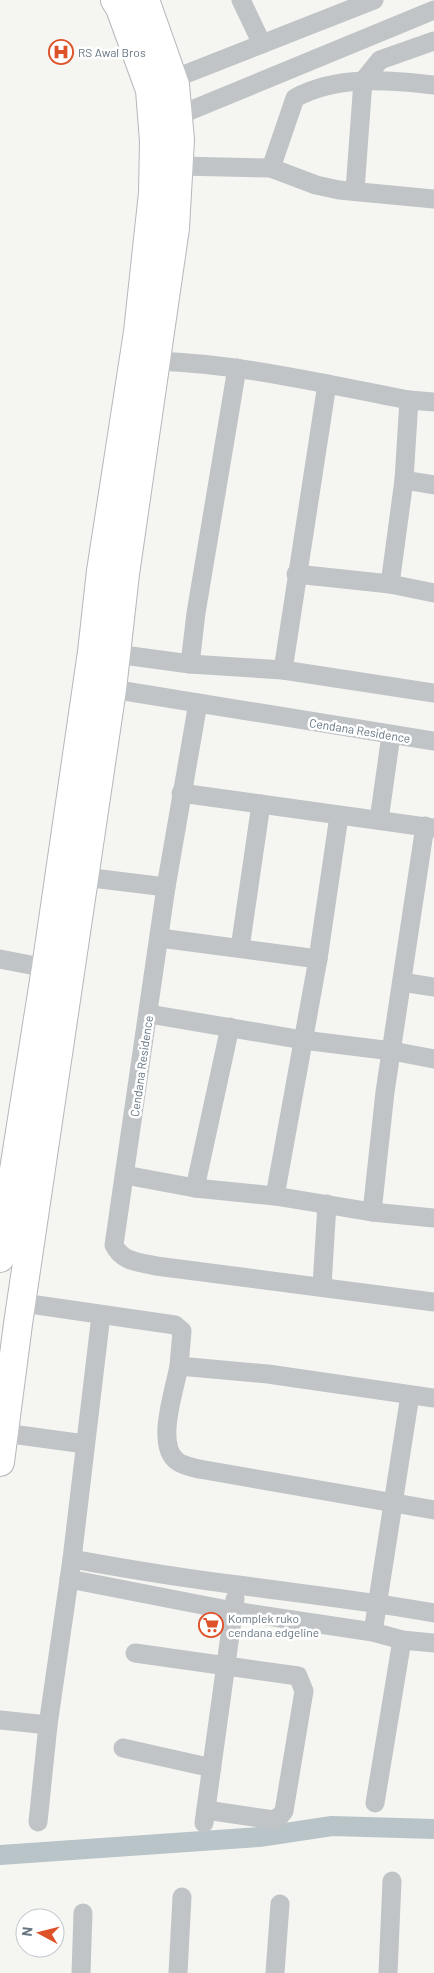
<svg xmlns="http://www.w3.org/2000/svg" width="434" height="1973" viewBox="0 0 434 1973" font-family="Barlow,sans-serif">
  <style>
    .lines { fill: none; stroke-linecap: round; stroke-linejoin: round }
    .canal { stroke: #b8c4c8; stroke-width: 20 }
    .secondary-casing { stroke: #b3b8bc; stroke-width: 30 }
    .street { stroke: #c0c4c7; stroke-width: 19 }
    .secondary { stroke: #fff; stroke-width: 28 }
    .labels { text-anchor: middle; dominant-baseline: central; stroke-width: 5; stroke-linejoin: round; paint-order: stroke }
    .poi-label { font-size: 12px; fill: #657582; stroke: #fff; text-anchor: start }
    .street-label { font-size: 12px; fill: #657582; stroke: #fff }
  </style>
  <rect width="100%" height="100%" fill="#f5f5f2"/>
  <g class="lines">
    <path class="canal" d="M 0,1855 L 259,1837 L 332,1826 L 434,1829"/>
    <defs>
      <g id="secondary">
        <path d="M 0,1258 L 46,968 L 92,652 L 101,571 L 138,332 L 153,193 L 154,141 L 150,90 L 120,8 L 115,0"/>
        <path d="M 0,1462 L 18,1324 L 112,689 L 125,574 L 175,228 L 180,140 L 175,85 L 145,0"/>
      </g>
    </defs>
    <use href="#secondary" class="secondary-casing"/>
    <g class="street">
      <path d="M 241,0 L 262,44"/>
      <path d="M 173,79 L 374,0"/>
      <path d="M 177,116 L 434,10"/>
      <path d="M 179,166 L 271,168 L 316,185 L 339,190 L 434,199"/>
      <path d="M 271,168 L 295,98 C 337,75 388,80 434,85"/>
      <path d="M 355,190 L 363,81 L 380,60 L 434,41"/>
      <path d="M 156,361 C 242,364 325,384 409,400 L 434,402"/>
      <path d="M 404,480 L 434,485"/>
      <path d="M 296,574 L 390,584 L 434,593"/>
      <path d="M 390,584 L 404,480 L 409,400"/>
      <path d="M 116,654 L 190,664 L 283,670 L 434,693"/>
      <path d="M 190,664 L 196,613 L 237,368"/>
      <path d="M 283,670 L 327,384"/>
      <path d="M 112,689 L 434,741"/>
      <path d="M 198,703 L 166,887 L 114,1245 C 122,1262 139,1262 156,1266 L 434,1302"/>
      <path d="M 181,793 L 434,828"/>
      <path d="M 379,820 L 391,735"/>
      <path d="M 84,877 L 166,887"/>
      <path d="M 160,938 L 318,959"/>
      <path d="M 240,948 L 261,804"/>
      <path d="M 0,959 L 46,968"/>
      <path d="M 402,982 L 434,987"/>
      <path d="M 149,1014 L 303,1040 L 392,1051 L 434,1059"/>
      <path d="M 125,1175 L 195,1188 L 275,1196 L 372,1212 L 434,1218"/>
      <path d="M 195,1188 L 230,1027"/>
      <path d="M 275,1196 L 318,959 L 339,816"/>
      <path d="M 372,1212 L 385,1092 L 425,826"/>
      <path d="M 322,1286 L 327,1204"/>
      <path d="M 23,1303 L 175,1325 L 182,1331 L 179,1366 L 268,1374 L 434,1398"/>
      <path d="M 179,1366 C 175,1389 155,1445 177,1461 C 183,1466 192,1467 199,1469 L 434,1510"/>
      <path d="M 4,1433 L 85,1444"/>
      <path d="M 72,1559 C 127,1569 182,1578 238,1585 C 303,1594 369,1601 434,1613"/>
      <path d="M 69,1579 L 233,1611 L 373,1632 L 402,1640 L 434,1643"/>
      <path d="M 373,1632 L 410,1395"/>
      <path d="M 135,1653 L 298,1676 L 304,1691 L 284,1811 L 280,1816 L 274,1820 L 206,1810"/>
      <path d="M 0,1720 L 48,1725"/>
      <path d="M 123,1748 L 212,1768"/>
      <path d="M 375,1803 L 402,1640"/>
      <path d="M 38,1822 L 48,1725 L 72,1559 L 101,1315"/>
      <path d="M 204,1823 L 235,1599"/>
      <path d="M 81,1973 L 83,1913"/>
      <path d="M 178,1973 L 182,1897"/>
      <path d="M 275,1973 L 280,1904"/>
      <path d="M 388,1973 L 392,1881"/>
    </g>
    <use href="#secondary" class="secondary"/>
  </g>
  <defs>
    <symbol id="hospital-ring" viewBox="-11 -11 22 22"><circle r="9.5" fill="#fff" stroke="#de5229" stroke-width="1.5"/><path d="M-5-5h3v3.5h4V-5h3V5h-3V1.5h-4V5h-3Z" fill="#de5229"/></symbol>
    <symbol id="supermarket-ring" viewBox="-11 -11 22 22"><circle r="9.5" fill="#fff" stroke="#de5229" stroke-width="1.5"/><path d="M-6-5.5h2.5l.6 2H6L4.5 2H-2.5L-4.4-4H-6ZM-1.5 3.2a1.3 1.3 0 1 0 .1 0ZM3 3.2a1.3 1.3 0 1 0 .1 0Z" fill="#de5229"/></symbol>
  </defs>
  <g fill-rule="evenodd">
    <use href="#hospital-ring" x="47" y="38" width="28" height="28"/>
    <use href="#supermarket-ring" x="197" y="1611" width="28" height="28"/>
  </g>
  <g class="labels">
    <g class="poi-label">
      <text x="78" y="52">RS Awal Bros</text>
      <text x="228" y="1618">Komplek ruko<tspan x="228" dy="14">cendana edgeline</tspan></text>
    </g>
    <g class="street-label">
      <text transform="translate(360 730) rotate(9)">Cendana Residence</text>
      <text transform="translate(141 1066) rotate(-82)">Cendana Residence</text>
    </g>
  </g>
  <g transform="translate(40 1933) rotate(277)"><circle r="24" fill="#ffffff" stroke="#c1c8cd"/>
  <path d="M0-4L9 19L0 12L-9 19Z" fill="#de5229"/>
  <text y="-8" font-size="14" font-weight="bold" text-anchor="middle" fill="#657582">N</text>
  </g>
</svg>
